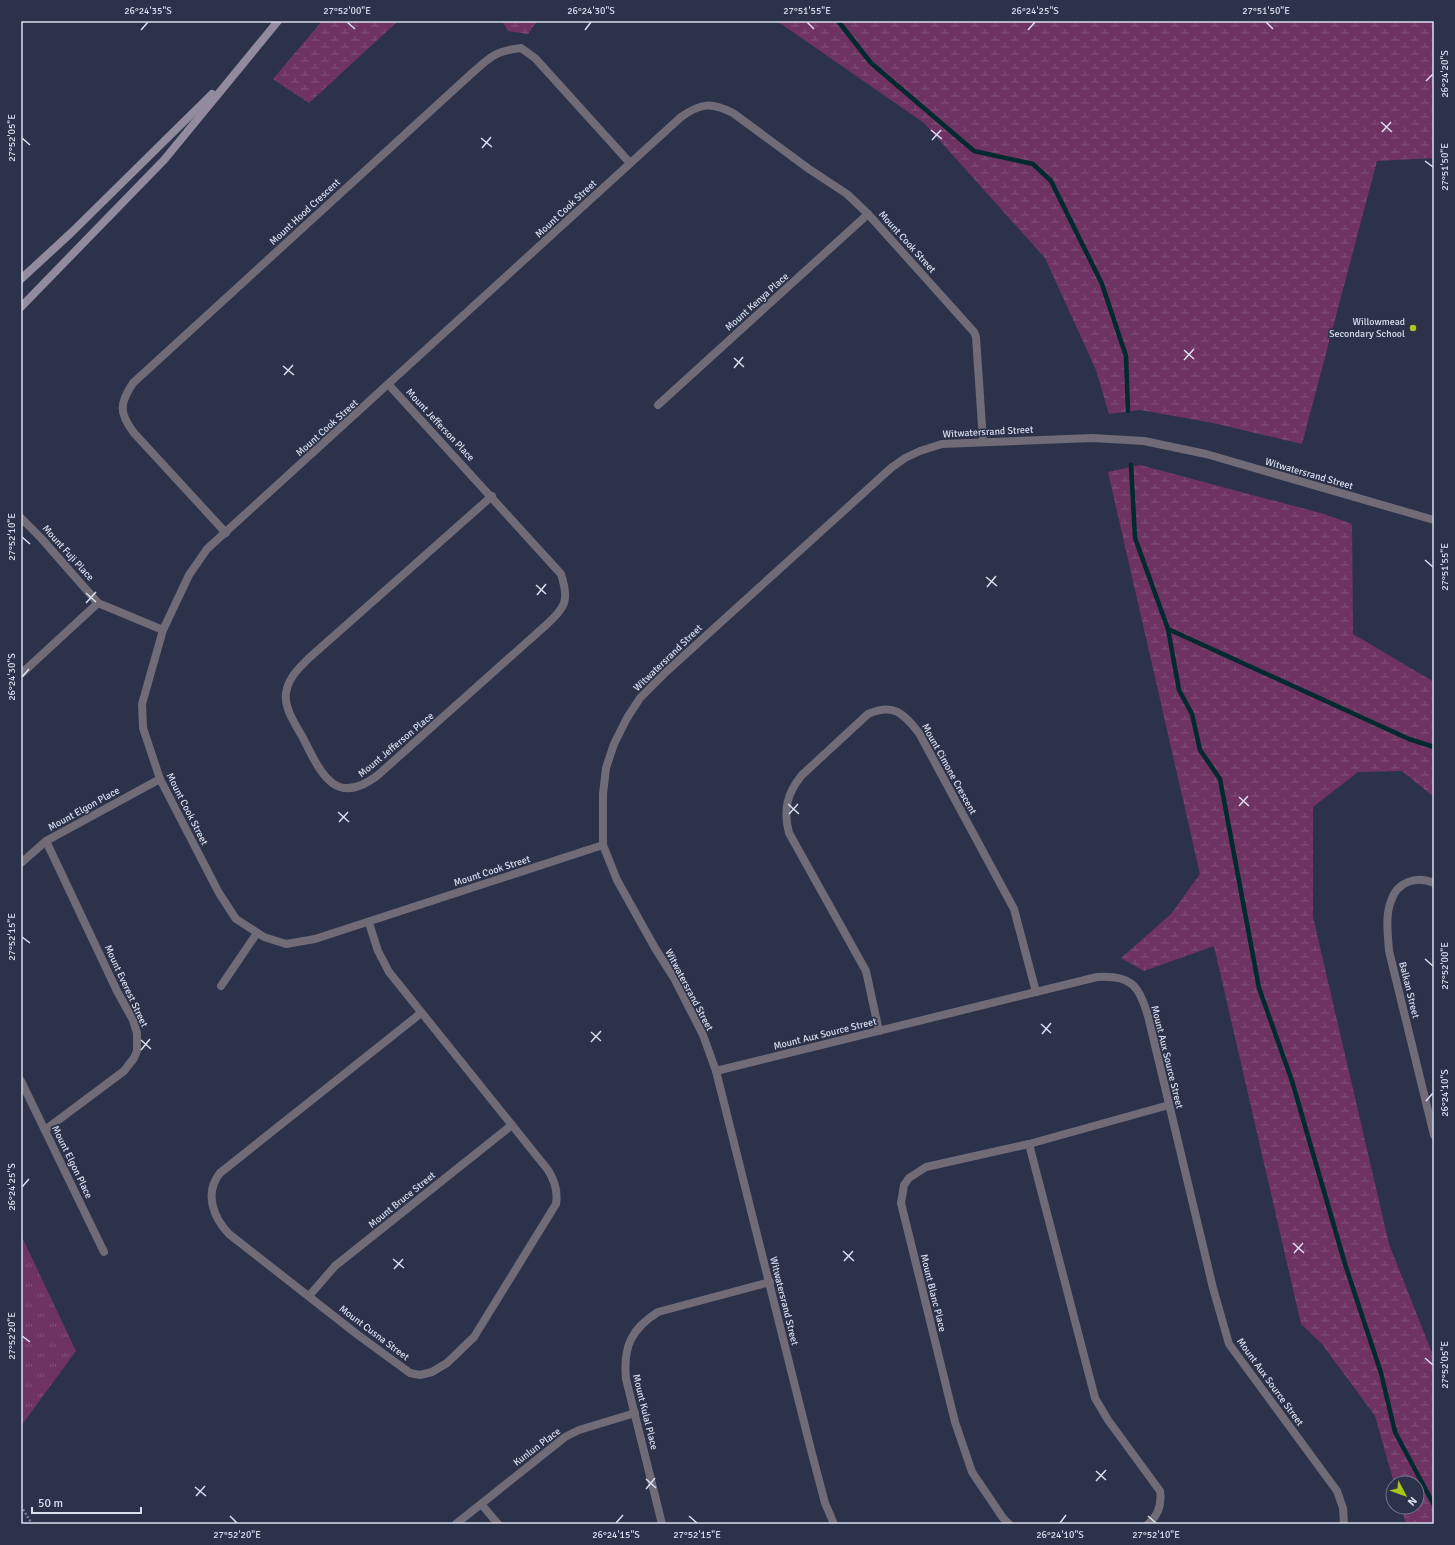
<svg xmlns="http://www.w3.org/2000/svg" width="1455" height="1545" viewBox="0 0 1455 1545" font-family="Signika,sans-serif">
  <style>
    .grass { fill: url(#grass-tufts) }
    .wetland { fill: url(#wetland-marsh) }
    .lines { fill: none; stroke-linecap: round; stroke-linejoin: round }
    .stream { stroke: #002930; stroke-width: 4.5 }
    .path { stroke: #777c90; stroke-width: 2.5; stroke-dasharray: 2 2; stroke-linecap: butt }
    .street { stroke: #706b77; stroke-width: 8 }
    .secondary { stroke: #928a9d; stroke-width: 8 }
    .ticks { fill: none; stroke: #dadfee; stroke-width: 1.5 }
    .poi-dot { fill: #aac717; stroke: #2c324a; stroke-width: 1.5 }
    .labels { text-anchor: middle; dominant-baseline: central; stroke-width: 3.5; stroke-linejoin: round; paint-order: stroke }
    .street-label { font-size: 10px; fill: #dadfee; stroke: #2c324a }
    .poi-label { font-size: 10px; fill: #dadfee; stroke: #2c324a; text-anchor: end }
    .neatline { fill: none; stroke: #dadfee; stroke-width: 1.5 }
    .ticks-label { font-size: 10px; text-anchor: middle; fill: #dadfee }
  </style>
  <defs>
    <pattern id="grass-tufts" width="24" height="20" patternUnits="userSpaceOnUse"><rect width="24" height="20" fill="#6e3363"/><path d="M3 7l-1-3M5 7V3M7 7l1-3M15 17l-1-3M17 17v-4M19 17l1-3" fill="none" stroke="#82507a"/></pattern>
    <pattern id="wetland-marsh" width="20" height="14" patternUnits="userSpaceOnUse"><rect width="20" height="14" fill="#6e3363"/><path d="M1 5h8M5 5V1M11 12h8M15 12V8" fill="none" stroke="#82507a"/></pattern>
  </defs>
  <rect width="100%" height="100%" fill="#2c324a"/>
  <path class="grass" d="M 21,1235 L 76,1351 L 21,1426 Z"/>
  <g class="wetland">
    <path d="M 322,21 L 398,21 L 309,103 L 273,79 Z"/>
    <path d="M 502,21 L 537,21 L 528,34 L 508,31 Z"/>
    <path d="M 777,21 L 1434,21 L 1434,158 L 1377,161 L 1302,444 L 1213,423 L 1140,410 L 1109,414 L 1096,370 L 1045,258 L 924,123 Z"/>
    <path d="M 1140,465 L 1324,514 L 1352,524 L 1353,634 L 1434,682 L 1434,797 L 1402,771 L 1358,772 L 1313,807 L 1313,917 L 1389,1244 L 1434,1358 L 1434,1524 L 1406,1524 L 1401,1507 L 1417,1507 L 1417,1483 L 1394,1483 L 1375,1416 L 1322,1344 L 1301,1324 L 1214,946 L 1144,971 L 1121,958 L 1171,914 L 1200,874 L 1108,472 Z"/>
  </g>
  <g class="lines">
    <g class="stream">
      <path d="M 838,21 L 871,63 L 974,151 L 1033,164 L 1051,181 L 1102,284 L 1126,356 L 1128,411"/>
      <path d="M 1131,465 L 1135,538 L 1168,629 L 1409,739 L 1434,747"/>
      <path d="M 1168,629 L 1179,690 L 1192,714 L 1200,750 L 1220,779 L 1259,988 L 1292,1081 L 1345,1264 L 1381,1373 L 1395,1432 L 1434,1505"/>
    </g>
    <path class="path" d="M 21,1506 L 32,1524"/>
    <g class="street">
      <path d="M 389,385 L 561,574 C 570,602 565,607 545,626 L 378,775 C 334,809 320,771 302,736 C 295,724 284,708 286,693 C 288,678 299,668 309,658 L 492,496"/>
      <path d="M 658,405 L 868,214"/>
      <path d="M 21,518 L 41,538 L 98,603"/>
      <path d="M 226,533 L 134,433 C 119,413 119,404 133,383 L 471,74 C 490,57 495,51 521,48 L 535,58 L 630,163"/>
      <path d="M 21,674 L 98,603 L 163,630"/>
      <path d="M 603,845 L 315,939 L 286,944 L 264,937 L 236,919 L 219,893 L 160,779 L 143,728 L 142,704 L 163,630 L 189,575 L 207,549 L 681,117 C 701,103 711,102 733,113 L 809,169 L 847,194 L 868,214 L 974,332 L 976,337 L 983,441"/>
      <path d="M 21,863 L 46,841 L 160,779"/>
      <path d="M 1434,883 C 1416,875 1397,882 1391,901 C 1385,916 1388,935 1389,951 L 1434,1135"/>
      <path d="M 369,923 L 378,951 L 389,972 L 548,1170 C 555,1181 558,1192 556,1204 L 474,1337 L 447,1363 L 432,1372 L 420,1375 L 410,1373 L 358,1335 L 229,1234 C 213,1217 204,1193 220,1173 L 421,1013"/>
      <path d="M 221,986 L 257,933"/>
      <path d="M 879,1031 L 866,971 L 789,833 C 783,810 787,793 802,775 L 868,714 C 894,703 903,713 919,733 L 1014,909 L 1036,992"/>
      <path d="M 716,1071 L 1097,977 C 1131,975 1139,985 1148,1016 L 1213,1288 L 1229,1344 L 1337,1491 L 1343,1508 L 1344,1524"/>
      <path d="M 21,1081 L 104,1252"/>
      <path d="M 45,1130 L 124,1071 L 134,1058 L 137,1051 L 137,1033 L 133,1020 L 117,991 L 46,841"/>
      <path d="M 1029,1144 L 1095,1398 L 1108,1420 L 1160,1491 C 1162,1504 1159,1515 1148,1524"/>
      <path d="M 309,1296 L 335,1266 L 512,1125"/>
      <path d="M 482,1505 L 498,1524"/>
      <path d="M 456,1524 L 565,1437 L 579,1430 L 635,1413"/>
      <path d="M 662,1524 L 626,1379 C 623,1347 631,1329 658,1312 L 770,1282"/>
      <path d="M 834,1524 L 825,1503 L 811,1450 L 716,1071 L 703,1035 L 674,978 L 655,948 L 617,880 L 603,845 L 603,794 L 606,768 L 614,744 L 627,718 L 640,698 L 666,672 L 891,468 L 905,458 L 920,451 L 942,444 L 1092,438 L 1144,441 L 1206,454 L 1434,520"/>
      <path d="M 1009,1524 L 1003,1518 L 972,1472 L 955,1422 L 901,1203 L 904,1185 L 909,1178 L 926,1167 L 1029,1144 L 1169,1105"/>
    </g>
    <g class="secondary">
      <path d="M 21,279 L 72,232 L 212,94"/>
      <path d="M 21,307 L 164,160 L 278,21"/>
    </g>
  </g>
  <path class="ticks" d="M 347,22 L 355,29M 807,22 L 814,29M 1266,22 L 1273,29M 141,30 L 148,22M 585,30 L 591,22M 1028,30 L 1035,22M 1426,81 L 1433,74M 1381,122 L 1392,132M 931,130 L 942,139M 1382,132 L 1391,122M 22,138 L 30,145M 481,138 L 492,147M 932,140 L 941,130M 482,148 L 491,137M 1425,161 L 1433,167M 1184,350 L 1194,359M 734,358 L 744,367M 1184,360 L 1194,349M 283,366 L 294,375M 734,368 L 743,357M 284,375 L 293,365M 22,537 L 30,544M 1425,560 L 1433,567M 986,577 L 997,586M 536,585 L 546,594M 987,587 L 996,576M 86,593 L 96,602M 537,595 L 546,584M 86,603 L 96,592M 22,677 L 29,669M 1239,797 L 1249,806M 788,804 L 799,814M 1239,806 L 1248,796M 338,812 L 349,822M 789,814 L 798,804M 339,822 L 348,812M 22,937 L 30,943M 1425,959 L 1433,966M 1041,1024 L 1051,1033M 591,1032 L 601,1041M 1042,1034 L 1051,1023M 141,1040 L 151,1049M 591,1042 L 601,1031M 141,1050 L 150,1039M 1426,1101 L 1433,1093M 22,1187 L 29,1179M 1293,1243 L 1304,1253M 843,1251 L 854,1261M 1294,1253 L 1303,1243M 393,1259 L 404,1268M 844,1261 L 853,1251M 394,1269 L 403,1259M 22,1336 L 30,1342M 1425,1358 L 1433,1365M 1096,1471 L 1106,1480M 646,1479 L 656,1488M 1096,1481 L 1106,1470M 195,1487 L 206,1496M 646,1489 L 655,1478M 196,1496 L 205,1486M 230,1516 L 237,1523M 689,1516 L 697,1523M 1148,1516 L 1156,1523M 616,1523 L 623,1515M 1060,1523 L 1066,1515"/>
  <circle class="poi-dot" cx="1413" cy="328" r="4"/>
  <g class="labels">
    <g class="street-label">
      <text transform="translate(566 209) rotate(-43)">Mount Cook Street</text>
      <text transform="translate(305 212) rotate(-43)">Mount Hood Crescent</text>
      <text transform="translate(907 242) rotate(48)">Mount Cook Street</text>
      <text transform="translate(757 302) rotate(-42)">Mount Kenya Place</text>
      <text transform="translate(440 425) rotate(47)">Mount Jefferson Place</text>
      <text transform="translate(327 428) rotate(-42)">Mount Cook Street</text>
      <text transform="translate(988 432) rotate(-3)">Witwatersrand Street</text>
      <text transform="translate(1309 474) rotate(16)">Witwatersrand Street</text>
      <text transform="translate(68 553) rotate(48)">Mount Fuji Place</text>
      <text transform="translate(668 658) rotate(-44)">Witwatersrand Street</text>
      <text transform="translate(396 745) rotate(-40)">Mount Jefferson Place</text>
      <text transform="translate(949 769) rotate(61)">Mount Cimone Crescent</text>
      <text transform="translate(84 809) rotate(-29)">Mount Elgon Place</text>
      <text transform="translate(187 809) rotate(63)">Mount Cook Street</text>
      <text transform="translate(492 871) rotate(-18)">Mount Cook Street</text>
      <text transform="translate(126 986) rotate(65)">Mount Everest Street</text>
      <text transform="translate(689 990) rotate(62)">Witwatersrand Street</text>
      <text transform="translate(1409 990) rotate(76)">Balkan Street</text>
      <text transform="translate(825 1034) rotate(-14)">Mount Aux Source Street</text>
      <text transform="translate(1167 1057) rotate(76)">Mount Aux Source Street</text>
      <text transform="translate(72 1162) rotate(64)">Mount Elgon Place</text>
      <text transform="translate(402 1200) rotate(-39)">Mount Bruce Street</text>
      <text transform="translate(933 1293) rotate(76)">Mount Blanc Place</text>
      <text transform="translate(784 1301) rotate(76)">Witwatersrand Street</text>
      <text transform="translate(374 1333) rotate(37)">Mount Cusna Street</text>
      <text transform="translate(1270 1382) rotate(54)">Mount Aux Source Street</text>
      <text transform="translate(645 1412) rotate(76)">Mount Kulal Place</text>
      <text transform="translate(537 1447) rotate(-37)">Kunlun Place</text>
    </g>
    <g class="poi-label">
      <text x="1405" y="322">Willowmead<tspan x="1405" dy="12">Secondary School</tspan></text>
    </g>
  </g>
  <rect width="1455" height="1545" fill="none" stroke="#2c324a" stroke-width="44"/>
  <g transform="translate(1405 1495) rotate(131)"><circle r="19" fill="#2c324a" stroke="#72778c"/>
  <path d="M0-3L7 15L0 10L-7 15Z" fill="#aac717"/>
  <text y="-6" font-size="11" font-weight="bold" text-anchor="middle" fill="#dadfee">N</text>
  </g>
  <path d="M32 1507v6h109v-6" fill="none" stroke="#dadfee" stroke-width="2"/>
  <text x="38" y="1507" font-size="12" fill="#dadfee" stroke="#2c324a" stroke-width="3" paint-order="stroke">50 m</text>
  <rect x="22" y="22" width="1411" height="1501" class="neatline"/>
  <g class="ticks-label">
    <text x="148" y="14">26°24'35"S</text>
    <text x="347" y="14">27°52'00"E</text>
    <text x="591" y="14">26°24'30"S</text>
    <text x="807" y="14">27°51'55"E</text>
    <text x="1035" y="14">26°24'25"S</text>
    <text x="1266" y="14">27°51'50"E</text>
    <text transform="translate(1444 74) rotate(-90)" y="4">26°24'20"S</text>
    <text transform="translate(11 138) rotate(-90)" y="4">27°52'05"E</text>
    <text transform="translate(1444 167) rotate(-90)" y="4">27°51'50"E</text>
    <text transform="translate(11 537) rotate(-90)" y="4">27°52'10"E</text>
    <text transform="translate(1444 567) rotate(-90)" y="4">27°51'55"E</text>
    <text transform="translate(11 677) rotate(-90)" y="4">26°24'30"S</text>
    <text transform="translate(11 937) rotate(-90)" y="4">27°52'15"E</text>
    <text transform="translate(1444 966) rotate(-90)" y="4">27°52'00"E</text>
    <text transform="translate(1444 1093) rotate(-90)" y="4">26°24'10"S</text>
    <text transform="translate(11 1187) rotate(-90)" y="4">26°24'25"S</text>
    <text transform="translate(11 1336) rotate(-90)" y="4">27°52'20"E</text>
    <text transform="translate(1444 1365) rotate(-90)" y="4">27°52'05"E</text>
    <text x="237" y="1538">27°52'20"E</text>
    <text x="616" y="1538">26°24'15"S</text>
    <text x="697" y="1538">27°52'15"E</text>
    <text x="1060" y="1538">26°24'10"S</text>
    <text x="1156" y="1538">27°52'10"E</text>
  </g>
</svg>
